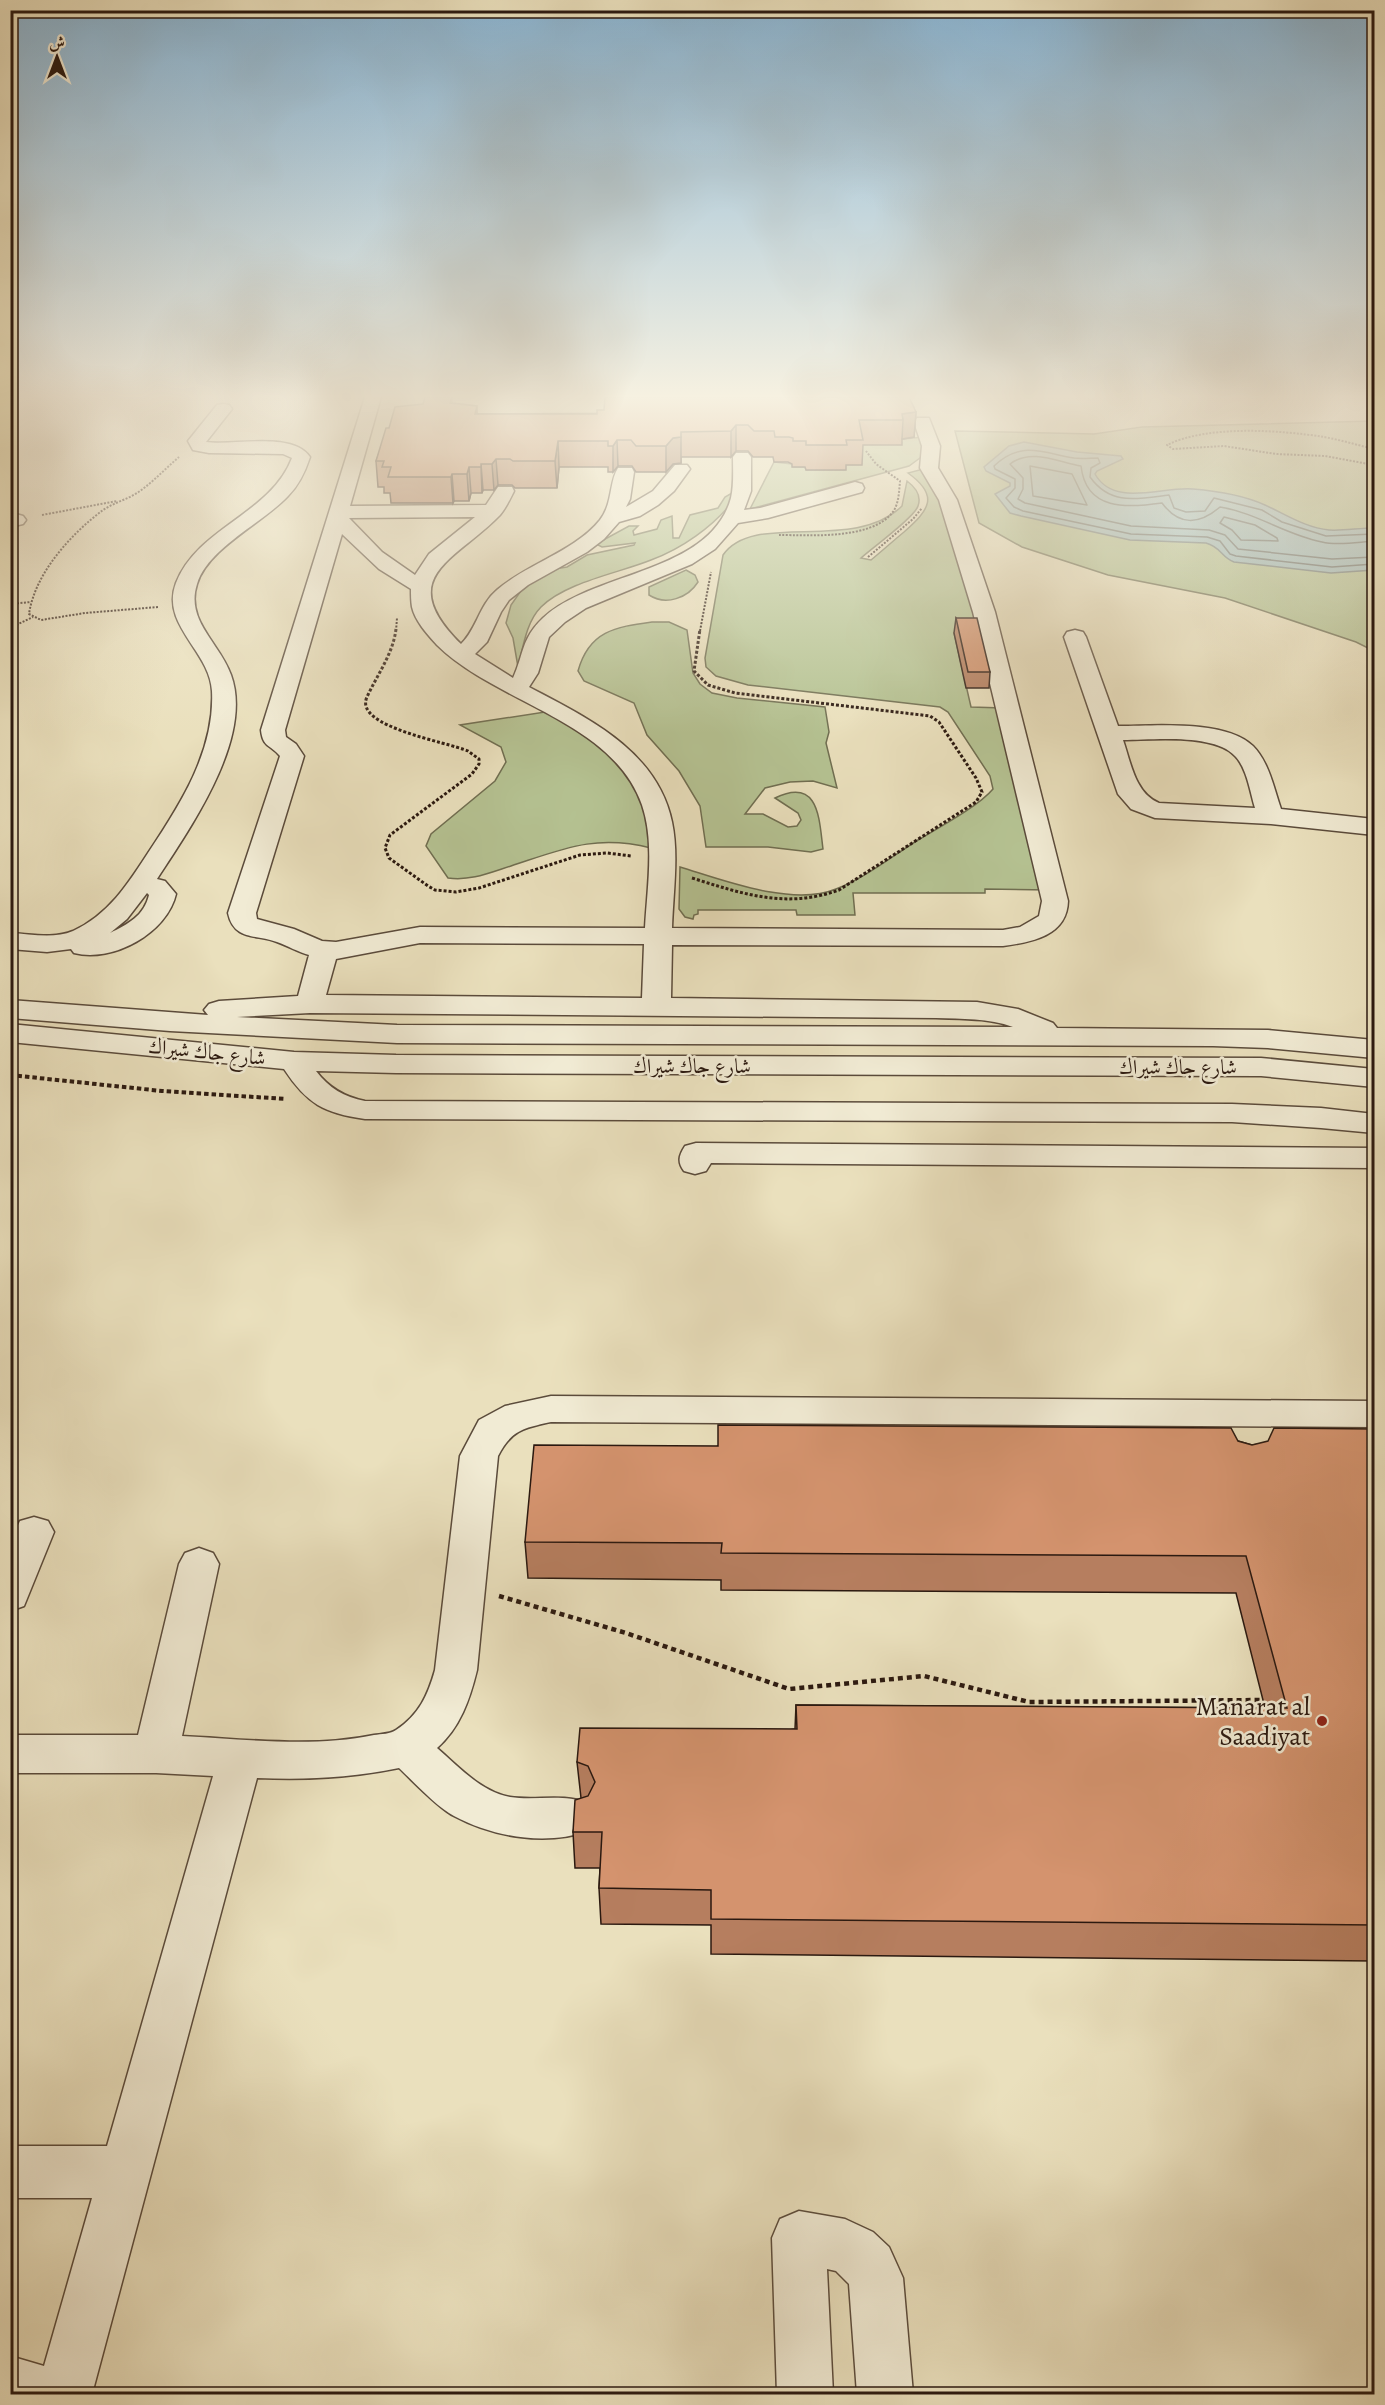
<svg xmlns="http://www.w3.org/2000/svg" width="1385" height="2405" viewBox="0 0 1385 2405" font-family="Alegreya,Amiri,serif">
  <style>
    .green { fill: #b5c292; stroke: #706e51; stroke-width: 1.5 }
    .water { fill: #9cbabb; stroke: #6f7a77; stroke-width: 1.5 }
    .lines { fill: none; stroke-linecap: round; stroke-linejoin: round }
    .shore { stroke: #646a66; stroke-width: 1.5 }
    .minor-casing { stroke: #5b4b3b; stroke-width: 3 }
    .path-far3 { stroke: #2b1910; stroke-width: 2; stroke-dasharray: 2 1.5; stroke-linecap: butt }
    .path-far2 { stroke: #2b1910; stroke-width: 3; stroke-dasharray: 3 2; stroke-linecap: butt }
    .path-far1 { stroke: #2b1910; stroke-width: 4; stroke-dasharray: 4.5 3; stroke-linecap: butt }
    .path { stroke: #2b1910; stroke-width: 4.5; stroke-dasharray: 5 4; stroke-linecap: butt }
    .minor { fill: #f1ebd4; fill-rule: evenodd }
    .wall { fill: #b67e5f; stroke: #2b1910; stroke-width: 1.5 }
    .shaded-wall { fill: #94674d; stroke: #2b1910; stroke-width: 1.5 }
    .building { fill: #d4936e; stroke: #2b1910; stroke-width: 1.5 }
    .poi-dot { fill: #8f2418; stroke: #f1ebd4; stroke-width: 2 }
    .labels { text-anchor: middle; dominant-baseline: central; stroke-width: 5; stroke-linejoin: round; paint-order: stroke }
    .street-label { font-size: 21px; fill: #2b1910; stroke: #f1ebd4 }
    .near-poi-label { font-size: 26px; fill: #2b1910; stroke: #f1ebd4; text-anchor: end }
  </style>
  <rect width="100%" height="100%" fill="#eae0bd"/>
  <filter id="stains"><feTurbulence type="fractalNoise" baseFrequency=".00333" numOctaves="4"/><feColorMatrix values="0 0 0 0 .2 0 0 0 0 .09 0 0 0 0 .02 0 0 0 .5 -.17"/></filter>
  <radialGradient id="worn" r=".72"><stop offset=".6" stop-color="#630" stop-opacity="0"/><stop offset="1" stop-color="#630" stop-opacity=".3"/></radialGradient>
  <g class="green">
    <path d="M 1374,421 L 1374,651 L 1356,642 L 1225,598 L 1108,575 L 1022,547 L 979,523 L 955,431 L 1094,434 L 1142,427 Z"/>
    <path d="M 923,437 L 924,455 L 909,466 L 750,509 L 774,462 L 792,464 L 793,467 L 805,467 L 806,470 L 845,470 L 846,445 Z"/>
    <path d="M 923,469 L 940,488 L 984,633 L 954,633 L 971,707 L 1003,708 L 1049,890 L 985,889 L 985,893 L 853,893 L 855,915 L 797,915 L 796,910 L 698,910 L 698,914 L 694,915 L 693,919 L 685,917 L 679,909 L 680,867 C 723,880 792,907 836,889 C 865,878 891,857 918,840 C 938,828 979,806 993,789 L 990,776 L 948,712 L 940,707 L 748,685 L 716,676 L 706,667 L 705,658 L 723,555 C 754,510 853,554 902,506 L 907,481 C 915,487 922,495 918,506 C 915,517 872,548 861,558 L 871,560 C 882,551 893,541 904,532 C 929,510 940,496 908,473 Z"/>
    <path d="M 732,493 L 733,501 C 713,527 681,549 651,560 C 619,573 566,582 541,607 C 526,622 523,648 518,667 L 513,638 L 506,623 L 511,605 L 525,585 L 548,570 L 567,567 L 587,555 L 634,545 L 635,543 L 602,547 L 596,544 L 629,526 L 638,526 L 633,531 L 634,535 L 657,529 L 661,520 L 672,516 L 673,538 L 679,538 L 690,515 L 718,508 L 725,497 Z"/>
    <path d="M 686,570 L 695,575 L 698,582 C 688,598 666,606 649,595 L 649,587 Z"/>
    <path d="M 652,622 L 669,622 L 687,630 L 693,673 L 700,684 L 712,693 L 737,698 L 825,707 L 829,732 L 826,743 L 837,788 L 813,781 L 790,782 L 765,788 L 745,814 L 763,814 L 788,827 L 797,826 L 801,820 L 798,813 L 775,798 C 819,777 819,818 823,849 L 811,852 L 768,847 L 706,847 L 700,806 L 679,771 L 647,735 L 634,703 L 584,681 L 578,671 C 589,631 615,627 652,622 Z"/>
    <path d="M 545,712 L 598,741 L 634,778 L 651,808 L 651,848 C 595,834 563,849 511,866 C 489,873 471,881 448,878 L 426,846 L 431,834 L 495,781 L 506,762 L 501,747 L 460,725 Z"/>
  </g>
  <path class="water" d="M 1024,442 L 1077,452 L 1121,456 L 1123,459 L 1097,471 L 1095,474 C 1114,508 1162,486 1193,489 C 1217,491 1243,495 1265,505 C 1285,514 1306,528 1329,530 C 1343,531 1359,528 1374,528 L 1374,570 L 1331,573 L 1234,562 C 1221,557 1221,547 1206,543 L 1130,540 L 1021,516 L 1010,513 L 995,494 L 1010,486 L 1010,483 L 986,471 L 984,467 L 1009,446 Z"/>
  <g class="lines">
    <g class="shore">
      <path d="M 1030,466 L 1072,474 L 1087,505 L 1033,496 Z"/>
      <path d="M 1224,517 L 1255,525 L 1277,538 L 1278,541 L 1241,540 L 1232,530 L 1220,523 Z"/>
      <path d="M 1374,534 L 1326,536 L 1282,522 L 1262,510 L 1214,498 L 1205,511 L 1186,512 L 1174,508 L 1169,495 C 1137,499 1111,506 1090,477 L 1091,468 L 1100,463 L 1098,458 C 1090,458 1082,459 1074,458 C 1043,453 1021,440 994,466 L 995,469 L 1015,479 L 1015,488 L 1006,498 L 1014,507 L 1023,511 L 1131,534 L 1207,537 L 1220,541 L 1230,554 L 1236,556 L 1332,567 L 1374,564"/>
      <path d="M 1374,541 C 1358,542 1338,546 1322,542 C 1286,535 1257,513 1220,507 C 1199,525 1179,526 1162,503 C 1127,508 1086,511 1081,466 C 1058,462 1031,448 1010,464 L 1023,478 L 1023,489 L 1018,499 L 1025,503 L 1131,526 L 1209,530 L 1225,535 L 1238,549 L 1332,559 L 1374,557"/>
    </g>
    <defs>
      <g id="minor">
        <path d="M 365,397 L 381,397 L 350,506 L 486,505 L 498,487 L 512,487 L 514,491 C 510,499 506,508 500,515 C 457,560 392,576 461,644 C 477,629 479,605 497,590 C 528,563 574,552 600,520 C 613,503 609,482 618,468 L 632,468 L 634,472 L 630,499 L 626,507 L 653,491 L 675,465 L 687,465 L 690,469 L 674,491 L 658,505 L 640,516 L 619,522 L 604,539 L 587,552 L 528,585 L 509,600 L 501,612 L 487,642 L 475,654 L 513,678 C 524,654 521,639 543,618 C 593,571 710,574 731,498 C 734,485 733,471 733,457 L 736,453 L 748,453 L 751,457 L 751,491 L 744,510 L 760,508 L 855,482 L 862,484 L 864,488 L 862,492 L 768,518 L 738,523 L 715,549 L 692,564 L 586,608 L 565,622 L 549,637 L 538,673 L 529,687 C 587,718 657,750 672,822 C 679,855 673,894 672,928 L 1003,930 L 1020,927 L 1039,916 L 1042,901 L 973,612 L 939,500 L 920,468 L 922,446 L 914,422 L 917,418 L 929,418 L 940,446 L 938,468 L 957,500 L 995,612 L 1068,901 C 1067,936 1032,942 1003,946 L 672,945 L 671,998 L 977,1002 L 1018,1009 L 1053,1023 L 1057,1028 L 1268,1030 L 1374,1040 L 1374,1058 L 1268,1048 L 1213,1046 L 397,1043 L 170,1031 L 10,1018 L 10,1000 L 208,1015 L 204,1010 L 209,1004 L 219,1001 L 298,996 L 309,955 C 298,952 288,946 277,942 C 256,934 234,941 228,913 L 280,756 C 270,744 263,748 261,730 ZM 475,517 L 429,554 L 415,575 L 382,552 L 349,518 ZM 342,534 L 379,569 L 411,589 C 411,595 411,601 412,607 C 415,621 428,635 437,645 C 497,704 612,720 642,805 C 655,843 647,889 645,928 L 420,927 L 336,942 L 322,941 L 294,929 L 257,919 L 256,913 L 304,756 L 296,744 L 286,737 L 285,730 ZM 420,943 L 644,944 L 642,998 L 326,995 L 336,959 ZM 310,1013 L 936,1018 C 961,1019 989,1018 1013,1027 L 397,1025 L 237,1017 Z"/>
        <path d="M 223,404 L 229,405 L 232,409 L 206,442 C 234,446 292,431 310,457 C 305,472 299,485 288,496 C 263,523 208,548 197,584 C 185,621 220,643 231,675 C 254,738 190,828 157,879 L 165,881 L 176,894 C 167,933 113,963 74,953 L 71,949 L 47,952 L 10,949 L 10,933 C 31,934 54,939 73,931 C 108,915 128,884 148,853 C 180,805 215,751 212,691 C 210,651 160,625 176,583 C 198,527 271,514 292,458 L 283,454 L 209,453 L 193,450 L 188,441 L 217,405 ZM 147,893 L 149,895 C 144,916 128,924 110,933 L 127,919 Z"/>
        <path d="M 16,514 L 23,516 L 26,520 L 23,524 L 10,527 L 10,515 Z"/>
        <path d="M 1075,630 L 1083,632 L 1086,637 L 1118,726 C 1154,726 1225,719 1253,746 C 1269,762 1274,789 1281,809 L 1374,819 L 1374,835 L 1271,824 L 1155,818 L 1131,809 L 1118,794 L 1064,637 L 1067,632 ZM 1123,740 C 1152,740 1214,733 1235,756 C 1247,768 1250,792 1255,808 L 1159,803 C 1135,793 1131,763 1123,740 Z"/>
        <path d="M 10,1024 L 294,1052 L 396,1055 L 1261,1058 L 1374,1069 L 1374,1087 L 1261,1076 L 396,1073 L 316,1071 C 329,1088 344,1097 365,1101 L 1232,1104 L 1321,1108 L 1374,1114 L 1374,1133 L 1321,1128 L 1232,1122 L 365,1119 C 324,1113 307,1104 284,1069 L 10,1042 Z"/>
        <path d="M 696,1143 L 1374,1148 L 1374,1168 L 711,1163 L 706,1171 L 695,1174 L 684,1171 C 677,1162 679,1155 685,1146 Z"/>
        <path d="M 551,1396 L 1374,1401 L 1374,1427 L 551,1422 C 524,1428 511,1430 498,1456 L 477,1670 C 470,1699 460,1728 437,1748 C 458,1766 481,1792 510,1797 C 536,1801 562,1793 588,1803 L 595,1817 L 588,1831 C 546,1846 493,1837 454,1816 C 438,1808 414,1782 399,1768 C 349,1778 307,1780 257,1778 L 92,2394 L 10,2394 L 10,2356 L 44,2366 L 92,2198 L 10,2198 L 10,2146 L 107,2146 L 213,1776 L 156,1773 L 10,1773 L 10,1735 L 138,1735 L 179,1564 L 185,1553 L 199,1548 L 213,1553 L 219,1564 L 182,1736 C 245,1739 312,1748 374,1735 C 381,1734 391,1734 396,1730 C 419,1715 428,1695 435,1670 L 460,1456 L 479,1420 L 505,1406 Z"/>
        <path d="M 34,1517 L 48,1521 L 54,1532 L 24,1606 L 10,1611 L 10,1542 L 20,1521 Z"/>
        <path d="M 799,2211 L 845,2219 L 873,2232 L 889,2247 L 903,2278 L 913,2394 L 857,2394 L 849,2284 L 836,2271 L 827,2269 L 833,2394 L 777,2394 L 772,2238 L 780,2219 Z"/>
      </g>
    </defs>
    <use href="#minor" class="minor-casing"/>
    <g class="path-far3">
      <path d="M 1374,449 C 1357,445 1341,440 1324,437 C 1280,430 1207,425 1167,445 L 1173,449 L 1224,446 L 1276,454 L 1325,456 L 1374,465"/>
      <path d="M 42,515 L 117,501"/>
      <path d="M 779,535 C 810,535 870,540 892,513 C 899,505 899,491 900,481 L 876,464 L 866,451"/>
      <path d="M 868,557 L 913,519 L 922,508"/>
      <path d="M 10,604 L 31,602"/>
      <path d="M 158,607 L 85,613 L 41,620 L 29,614 C 35,573 71,534 103,510 C 115,502 129,499 140,491 C 154,481 166,468 179,457"/>
      <path d="M 10,628 L 33,617"/>
      <path d="M 396,631 L 397,618"/>
      <path d="M 700,631 L 711,572"/>
    </g>
    <g class="path-far2">
      <path d="M 396,629 C 393,654 377,675 367,697 C 353,727 448,742 468,751 L 479,759 L 479,764 L 472,774 L 390,835 L 385,848 L 389,858 L 428,886 L 435,890 L 456,892 L 479,888 L 580,855 L 607,853 L 631,856"/>
      <path d="M 692,878 C 743,894 786,909 839,890 L 976,802 L 982,792 L 976,778 L 939,722 L 930,716 L 735,693 L 708,685 L 694,671 L 700,629"/>
    </g>
    <path class="path-far1" d="M 10,1075 L 162,1091 L 286,1099"/>
    <path class="path" d="M 499,1596 L 626,1633 L 789,1689 L 924,1676 L 1029,1702 L 1263,1700"/>
    <use href="#minor" class="minor"/>
  </g>
  <g class="wall">
    <path d="M 452,397 L 452,403 L 477,406 L 477,414 L 916,412 L 914,437 L 902,439 L 902,445 L 863,445 L 862,465 L 846,465 L 846,470 L 806,470 L 805,467 L 792,467 L 792,464 L 788,462 L 774,462 L 773,457 L 753,457 L 748,451 L 736,451 L 731,457 L 681,457 L 681,463 L 673,464 L 666,472 L 636,472 L 632,466 L 618,466 L 613,472 L 608,472 L 608,467 L 559,467 L 557,488 L 515,488 L 512,485 L 498,485 L 494,490 L 483,490 L 482,493 L 471,493 L 469,501 L 454,501 L 453,503 L 391,503 L 390,493 L 384,493 L 384,487 L 378,487 L 376,461 L 389,428 L 423,404 Z"/>
    <path d="M 956,618 L 990,672 L 989,688 L 966,688 L 954,633 Z"/>
    <path d="M 1374,1429 L 1374,1961 L 711,1954 L 711,1925 L 601,1924 L 599,1888 L 600,1868 L 575,1868 L 573,1832 L 581,1798 L 577,1762 L 795,1729 L 796,1705 L 1265,1708 L 1236,1593 L 721,1590 L 721,1580 L 528,1578 L 525,1542 L 718,1446 L 1238,1441 L 1252,1445 Z"/>
  </g>
  <g class="shaded-wall">
    <path d="M 916,412 L 914,437 L 902,439 L 903,420 L 902,414 Z"/>
    <path d="M 736,425 L 736,451 L 731,457 L 731,431 Z"/>
    <path d="M 681,437 L 681,463 L 673,464 L 666,472 L 666,446 L 673,438 Z"/>
    <path d="M 617,440 L 618,466 L 613,472 L 613,446 Z"/>
    <path d="M 558,441 L 559,467 L 557,488 L 555,461 Z"/>
    <path d="M 496,459 L 498,485 L 494,490 L 492,464 Z"/>
    <path d="M 481,464 L 483,490 L 482,493 L 481,467 Z"/>
    <path d="M 469,467 L 471,493 L 469,501 L 467,474 Z"/>
    <path d="M 452,474 L 454,501 L 453,503 L 451,477 Z"/>
  </g>
  <g class="building">
    <path d="M 425,397 L 452,397 L 450,403 L 477,406 L 475,414 L 597,414 L 597,410 L 604,410 L 605,397 L 909,397 L 916,412 L 902,414 L 903,420 L 859,420 L 863,440 L 846,440 L 847,445 L 806,445 L 806,441 L 793,441 L 793,438 L 789,437 L 775,437 L 774,431 L 754,431 L 748,425 L 736,425 L 731,431 L 681,432 L 681,437 L 673,438 L 666,446 L 636,446 L 631,440 L 617,440 L 613,446 L 608,446 L 608,441 L 558,441 L 555,461 L 513,461 L 510,459 L 496,459 L 492,464 L 481,464 L 481,467 L 469,467 L 467,474 L 452,474 L 451,477 L 388,477 L 391,467 L 382,467 L 384,461 L 376,461 L 386,428 L 389,428 L 395,407 L 423,404 Z"/>
    <path d="M 956,618 L 977,618 L 990,672 L 968,672 Z"/>
    <path d="M 718,1425 L 1231,1428 L 1238,1441 L 1252,1445 L 1268,1441 L 1274,1428 L 1374,1429 L 1374,1925 L 711,1919 L 711,1890 L 599,1888 L 602,1832 L 573,1832 L 575,1800 L 588,1796 L 595,1782 L 588,1766 L 577,1762 L 580,1728 L 797,1729 L 796,1705 L 1287,1708 L 1246,1556 L 721,1553 L 722,1543 L 525,1542 L 534,1445 L 718,1446 Z"/>
  </g>
  <linearGradient id="sky" x2="0" y2="1"><stop stop-color="#89b6d6"/><stop offset="0.54" stop-color="#f6f1e1"/><stop offset="1" stop-color="#f6f1e1" stop-opacity="0"/></linearGradient>
  <rect width="1385" height="734" fill="url(#sky)"/>
  <circle class="poi-dot" cx="1322" cy="1721" r="6"/>
  <g class="labels">
    <g class="street-label">
      <text transform="translate(207 1052) rotate(6)">شارع جاك شيراك</text>
      <text x="692" y="1066">شارع جاك شيراك</text>
      <text x="1178" y="1067">شارع جاك شيراك</text>
    </g>
    <g class="near-poi-label">
      <text x="1310" y="1706">Manarat al<tspan x="1310" dy="30">Saadiyat</tspan></text>
    </g>
  </g>
  <rect width="1385" height="2405" fill="none" stroke="#eae0bd" stroke-width="36"/>
  <rect x="12" y="12" width="1361" height="2381" fill="none" stroke="#2b1910" stroke-width="3"/>
  <rect x="18" y="18" width="1349" height="2369" fill="none" stroke="#2b1910" stroke-width="1.5"/>
  <g transform="translate(57 57)" stroke="#f1ebd4" stroke-width="4.5" paint-order="stroke">
  <path d="M0-4.5L10 22L0 15L-10 22Z" fill="#2b1910"/>
  <text y="-9" font-size="16" font-weight="bold" text-anchor="middle" fill="#2b1910">ش</text>
  </g>
  <rect width="100%" height="100%" filter="url(#stains)"/>
  <rect width="100%" height="100%" fill="url(#worn)"/>
</svg>
